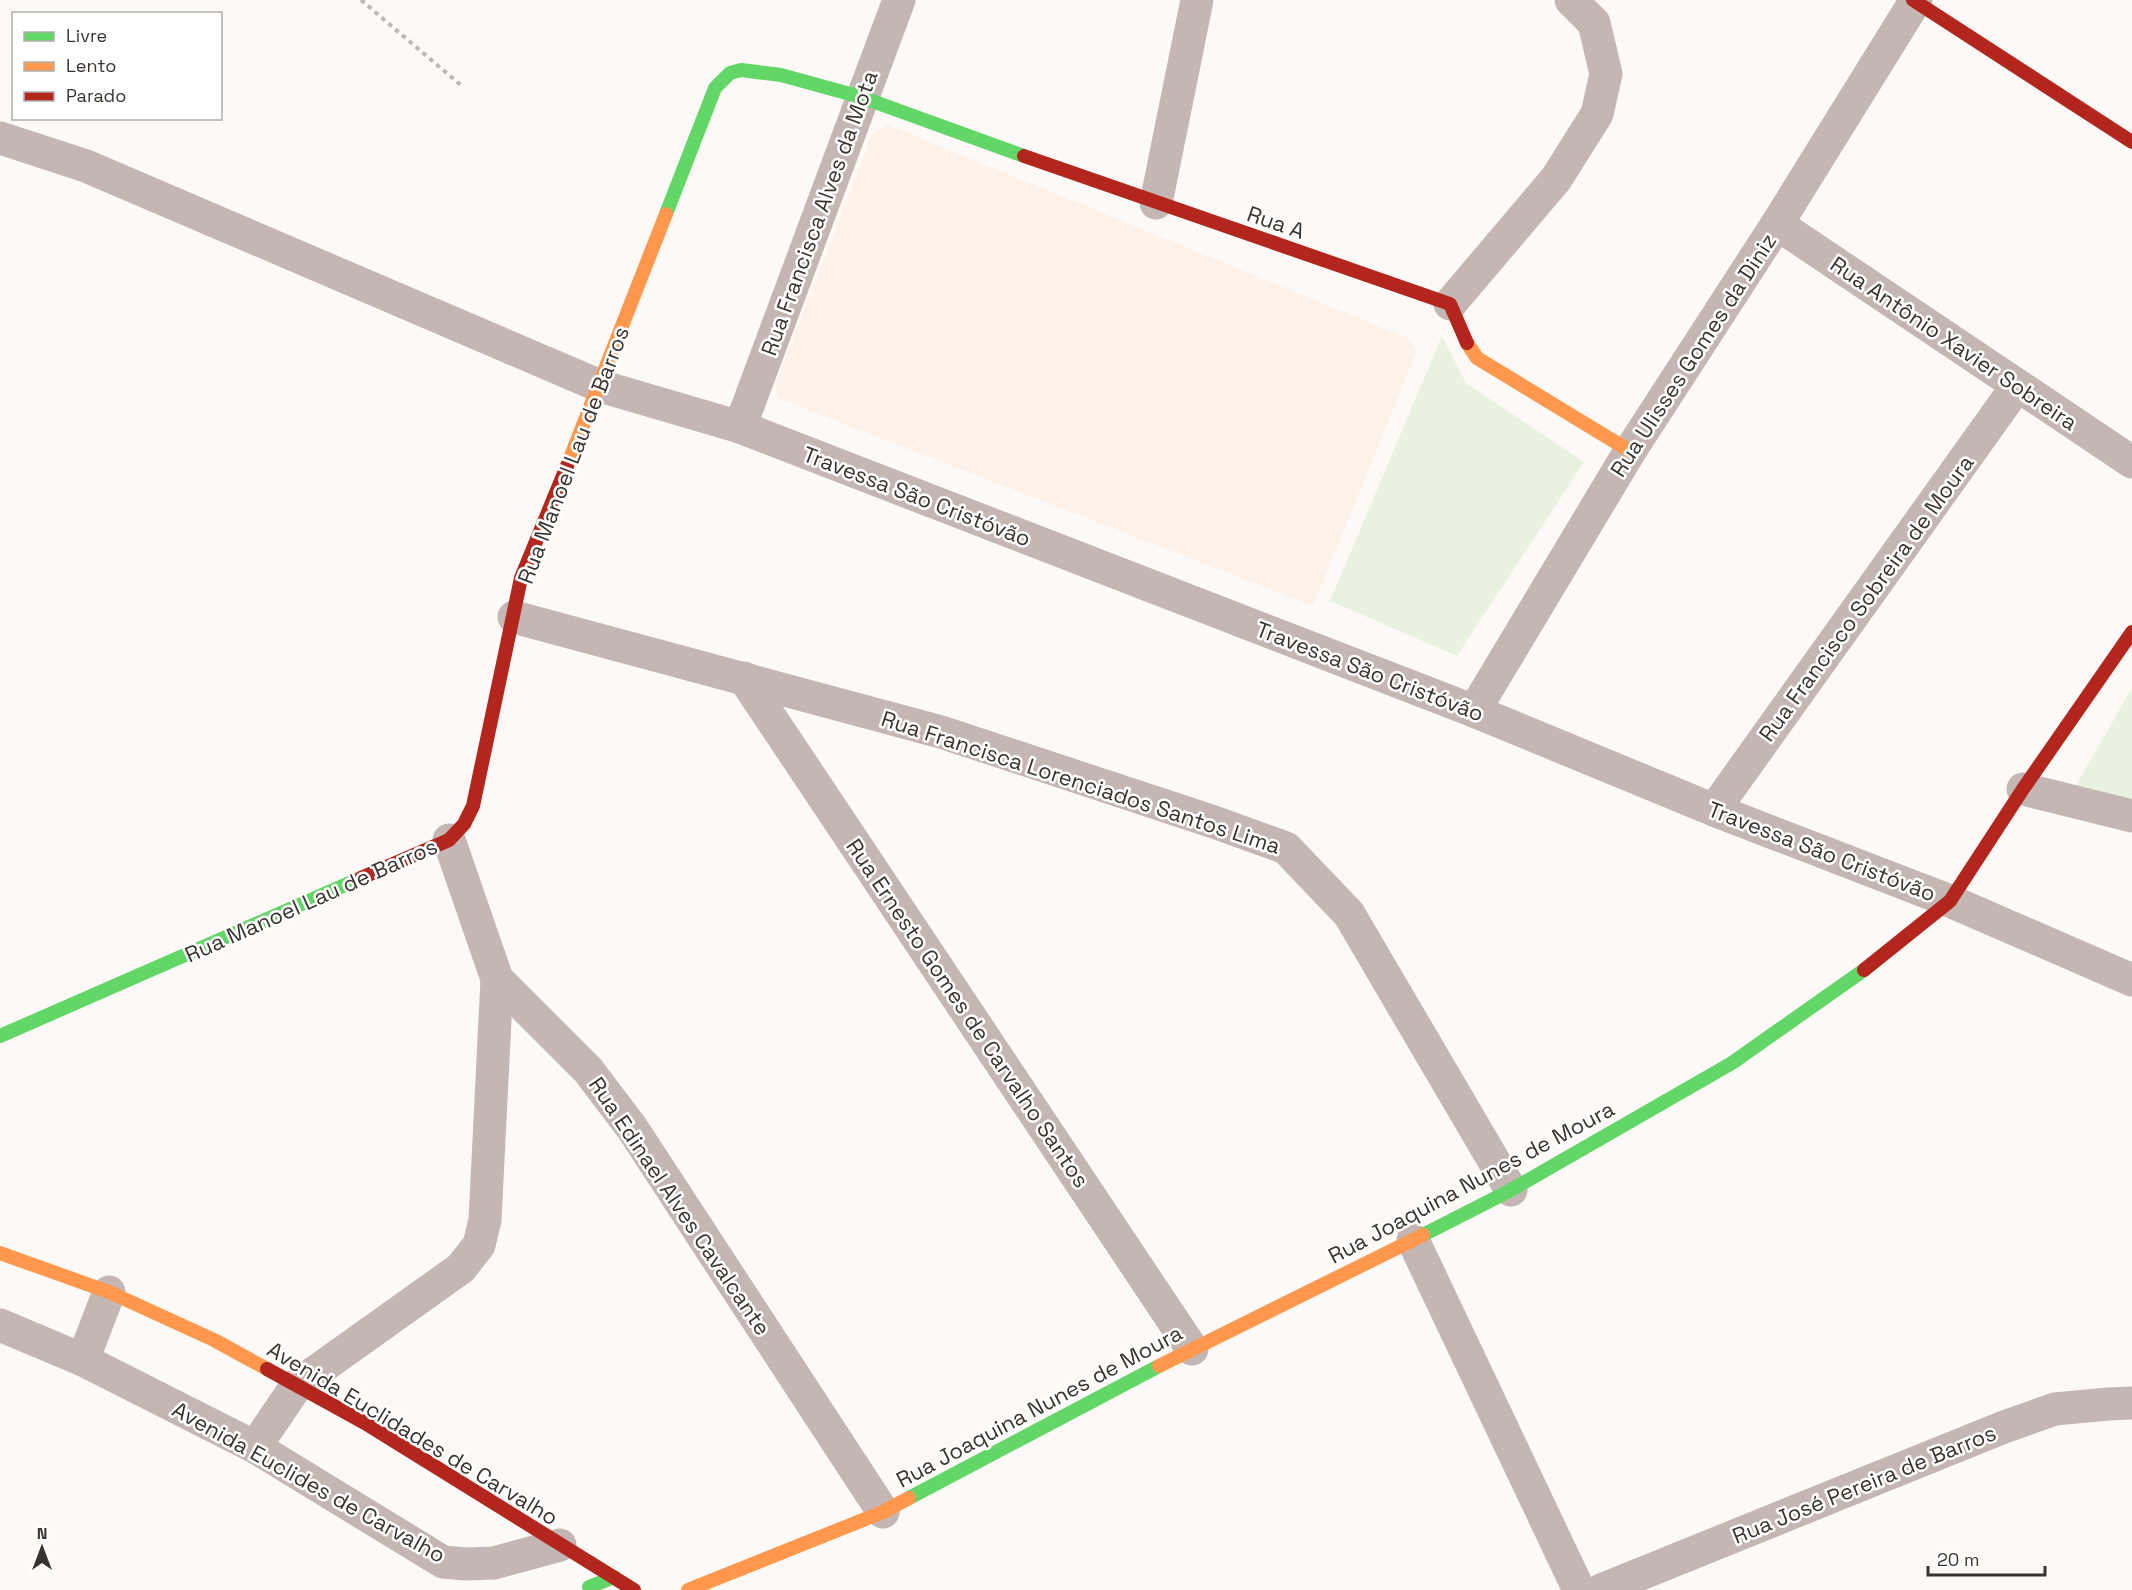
<svg xmlns="http://www.w3.org/2000/svg" width="2132" height="1590" viewBox="0 0 2132 1590" font-family="'Space Grotesk',sans-serif">
  <style>
    .built { fill: #fdf2e9 }
    .green { fill: #e9f2e0 }
    .lines { fill: none; stroke-linecap: round; stroke-linejoin: round }
    .path { stroke: #c0b8b6; stroke-width: 4; stroke-dasharray: 4.5 4.5; stroke-linecap: butt }
    .street { stroke: #c4b7b3; stroke-width: 33 }
    .fast { stroke: #63d668; stroke-width: 14 }
    .slow { stroke: #ff974d; stroke-width: 14 }
    .jam { stroke: #b3261e; stroke-width: 14 }
    .labels { text-anchor: middle; dominant-baseline: central; stroke-width: 5; stroke-linejoin: round; paint-order: stroke }
    .street-label { font-size: 22px; fill: #39342f; stroke: #fff }
  </style>
  <rect width="100%" height="100%" fill="#fcf9f7"/>
  <path class="built" d="M 886,124 L 1410,339 L 1417,351 L 1313,606 L 777,398 L 776,383 L 872,135 Z"/>
  <g class="green">
    <path d="M 1442,336 L 1466,383 L 1584,462 L 1457,656 L 1330,601 Z"/>
    <path d="M 2132,688 L 2132,803 L 2075,787 Z"/>
  </g>
  <g class="lines">
    <path class="path" d="M 361,0 L 463,87"/>
    <g class="street">
      <path d="M 0,138 L 86,166 L 600,386 L 740,427 L 1474,711 L 1714,810 L 1950,901 L 2132,980"/>
      <path d="M 1156,203 L 1197,0"/>
      <path d="M 1777,224 L 2132,462"/>
      <path d="M 1450,304 L 1556,179 L 1597,114 L 1606,74 L 1594,23 L 1571,0"/>
      <path d="M 740,427 L 899,0"/>
      <path d="M 514,617 L 941,732 L 1214,822 L 1286,848 L 1349,914 L 1511,1190"/>
      <path d="M 744,678 L 1192,1349"/>
      <path d="M 1474,711 L 1630,451 L 1777,224 L 1916,0"/>
      <path d="M 2023,789 L 2132,816"/>
      <path d="M 1714,810 L 2017,386"/>
      <path d="M 449,840 L 497,979 L 588,1070 L 632,1128 L 883,1512"/>
      <path d="M 1413,1240 L 1579,1590"/>
      <path d="M 0,1325 L 83,1360 L 255,1447 L 443,1562 L 466,1564 L 494,1563 L 560,1545"/>
      <path d="M 83,1360 L 109,1292"/>
      <path d="M 255,1447 L 297,1385 L 461,1268 L 479,1245 L 485,1220 L 497,979"/>
      <path d="M 1601,1590 L 2004,1427 L 2055,1409 L 2108,1404 L 2132,1403"/>
    </g>
    <g class="fast">
      <path d="M 666,214 L 715,88 L 730,73 L 741,70 L 781,75 L 861,97 L 1024,156"/>
      <path d="M 0,1036 L 361,878"/>
      <path d="M 1423,1235 L 1511,1190 L 1732,1063 L 1864,970"/>
      <path d="M 909,1498 L 1159,1366"/>
      <path d="M 590,1590 L 589,1587 L 614,1577"/>
    </g>
    <g class="slow">
      <path d="M 1467,343 L 1477,358 L 1630,451"/>
      <path d="M 567,466 L 666,214"/>
      <path d="M 0,1253 L 109,1292 L 214,1340 L 267,1369"/>
      <path d="M 1159,1366 L 1423,1235"/>
      <path d="M 688,1590 L 883,1512 L 909,1498"/>
    </g>
    <g class="jam">
      <path d="M 1913,0 L 2132,142"/>
      <path d="M 1024,156 L 1450,304 L 1467,343"/>
      <path d="M 361,878 L 449,840 L 464,824 L 473,806 L 521,578 L 567,466"/>
      <path d="M 1864,970 L 1950,901 L 2023,789 L 2132,632"/>
      <path d="M 267,1369 L 365,1423 L 634,1590"/>
    </g>
  </g>
  <g class="labels">
    <g class="street-label">
      <text transform="translate(819 213) rotate(-70)">Rua Francisca Alves da Mota</text>
      <text transform="translate(1276 222) rotate(19)">Rua A</text>
      <text transform="translate(1954 343) rotate(34)">Rua Antônio Xavier Sobreira</text>
      <text transform="translate(1693 355) rotate(-57)">Rua Ulisses Gomes da Diniz</text>
      <text transform="translate(573 455) rotate(-69)">Rua Manoel Lau de Barros</text>
      <text transform="translate(917 496) rotate(21)">Travessa São Cristóvão</text>
      <text transform="translate(1866 598) rotate(-54)">Rua Francisco Sobreira de Moura</text>
      <text transform="translate(1370 671) rotate(21)">Travessa São Cristóvão</text>
      <text transform="translate(1081 782) rotate(18)">Rua Francisca Lorenciados Santos Lima</text>
      <text transform="translate(1822 851) rotate(21)">Travessa São Cristóvão</text>
      <text transform="translate(311 900) rotate(-24)">Rua Manoel Lau de Barros</text>
      <text transform="translate(968 1013) rotate(56)">Rua Ernesto Gomes de Carvalho Santos</text>
      <text transform="translate(1471 1182) rotate(-28)">Rua Joaquina Nunes de Moura</text>
      <text transform="translate(680 1206) rotate(56)">Rua Edinael Alves Cavalcante</text>
      <text transform="translate(1039 1406) rotate(-28)">Rua Joaquina Nunes de Moura</text>
      <text transform="translate(413 1433) rotate(31)">Avenida Euclidades de Carvalho</text>
      <text transform="translate(309 1482) rotate(29)">Avenida Euclides de Carvalho</text>
      <text transform="translate(1864 1484) rotate(-22)">Rua José Pereira de Barros</text>
    </g>
  </g>
  <rect x="12" y="12" width="210" height="108" fill="#ffffff" stroke="#b0aeac" stroke-width="1.5"/>
  <rect x="24" y="32" width="30" height="9" fill="#63d668" stroke="#b0aeac" stroke-width="1.5"/>
  <text x="66" y="42" font-size="18" fill="#39342f">Livre</text>
  <rect x="24" y="62" width="30" height="9" fill="#ff974d" stroke="#b0aeac" stroke-width="1.5"/>
  <text x="66" y="72" font-size="18" fill="#39342f">Lento</text>
  <rect x="24" y="92" width="30" height="9" fill="#b3261e" stroke="#b0aeac" stroke-width="1.5"/>
  <text x="66" y="102" font-size="18" fill="#39342f">Parado</text>
  <g transform="translate(42 1548)" stroke="#ffffff" stroke-width="4.5" paint-order="stroke">
  <path d="M0-4.5L10 22L0 15L-10 22Z" fill="#39342f"/>
  <text y="-9" font-size="16" font-weight="bold" text-anchor="middle" fill="#39342f">N</text>
  </g>
  <path d="M1928 1566v9h117v-9" fill="none" stroke="#39342f" stroke-width="3"/>
  <text x="1937" y="1566" font-size="18" fill="#39342f" stroke="#ffffff" stroke-width="4.5" paint-order="stroke">20 m</text>
</svg>
